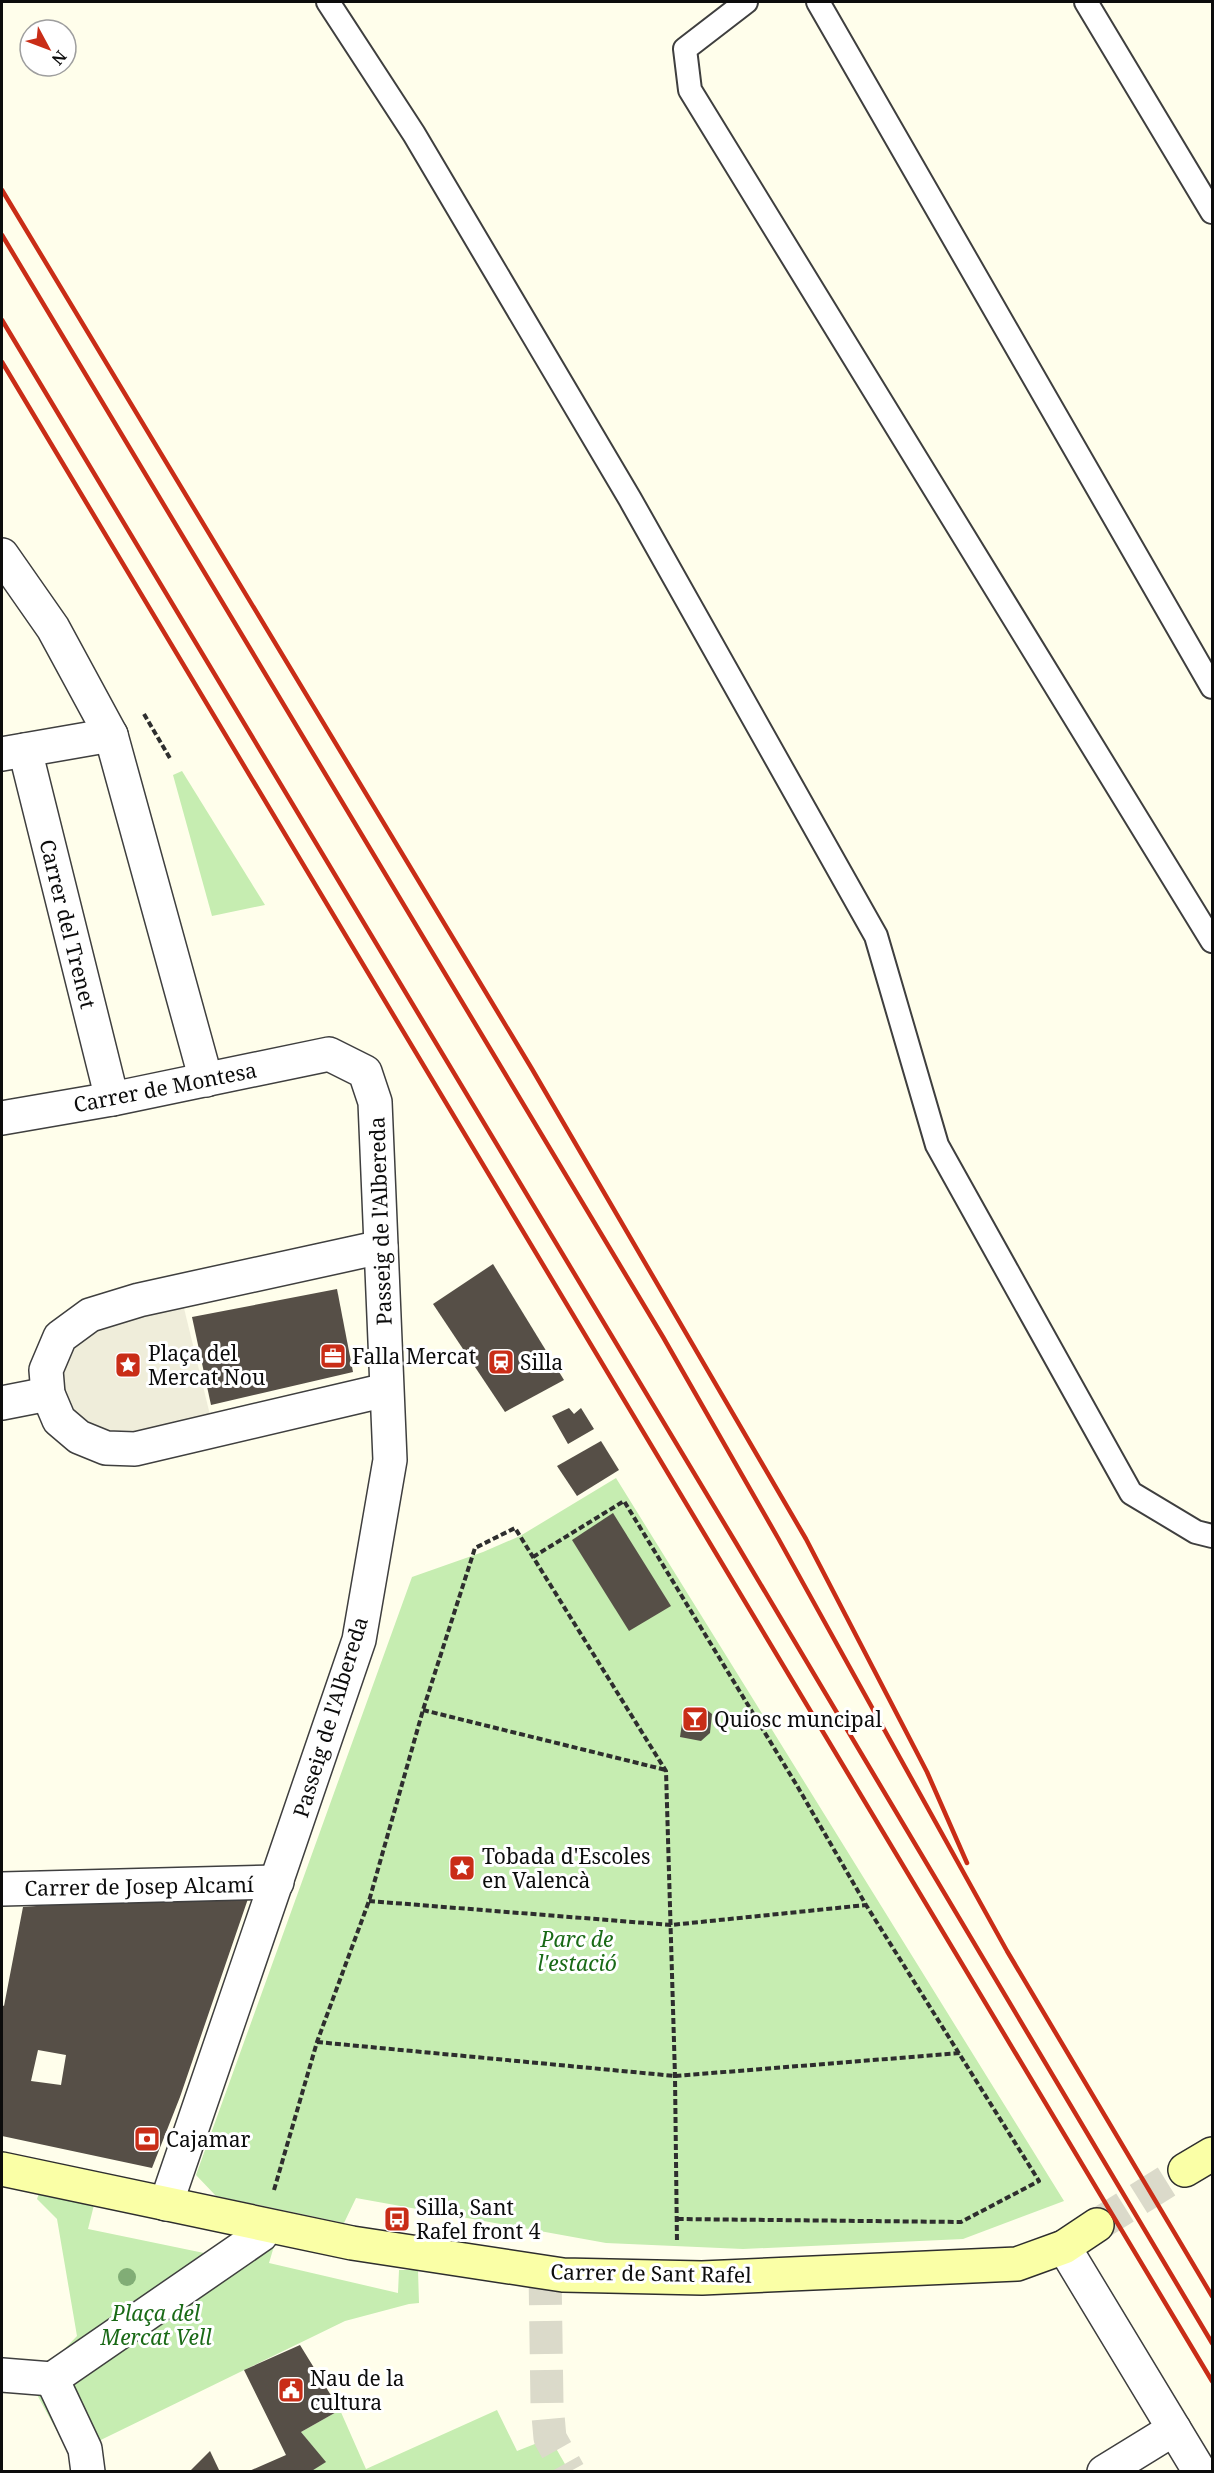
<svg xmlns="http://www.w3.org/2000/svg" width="1214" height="2473" viewBox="0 0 1214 2473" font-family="'Noto Serif',serif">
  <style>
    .green { fill: #c6edb1 }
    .plaza { fill: #efedda }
    .building { fill: #564f47; fill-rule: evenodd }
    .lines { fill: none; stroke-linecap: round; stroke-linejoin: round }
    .street-tunnel { stroke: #dbdaca; stroke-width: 33; stroke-dasharray: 33 16; stroke-linecap: butt }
    .secondary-tunnel { stroke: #dbdaca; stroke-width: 33; stroke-dasharray: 33 16; stroke-linecap: butt }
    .lane-casing { stroke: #3f3f3f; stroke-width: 26 }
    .street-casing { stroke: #3f3f3f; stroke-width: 36 }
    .secondary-casing { stroke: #2e2e2e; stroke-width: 36 }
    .path { stroke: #2e2e2e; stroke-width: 4; stroke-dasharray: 6 3; stroke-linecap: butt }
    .lane { stroke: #fff; stroke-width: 22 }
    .street { stroke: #fff; stroke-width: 33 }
    .secondary { stroke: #faffa6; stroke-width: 33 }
    .rail { stroke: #c92d17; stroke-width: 4.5 }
    .tree { fill: #81ad76 }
    .labels { text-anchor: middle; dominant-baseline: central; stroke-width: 6; stroke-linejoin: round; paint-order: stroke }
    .street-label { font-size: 21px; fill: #0c0c0c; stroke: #fff }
    .poi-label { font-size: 21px; fill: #0c0c0c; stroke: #fff; text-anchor: start }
    .park-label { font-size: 21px; font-style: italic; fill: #1a6a17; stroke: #fff }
  </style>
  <rect width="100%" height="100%" fill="#fffeeb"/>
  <g class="green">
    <path d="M 182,771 L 265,905 L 212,916 L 173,775 Z"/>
    <path d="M 616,1478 L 1064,2201 L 963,2239 L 743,2249 L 606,2243 L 356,2198 L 344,2223 L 216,2196 L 196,2175 L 412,1577 L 483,1552 L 520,1536 Z"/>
    <path d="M 40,2190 L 95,2201 L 88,2229 L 233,2259 L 277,2236 L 269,2263 L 398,2293 L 399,2270 L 418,2270 L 419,2303 L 409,2304 L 345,2321 L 70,2455 L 35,2391 L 55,2359 L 77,2336 L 57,2219 L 37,2199 Z"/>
    <path d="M 340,2410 L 366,2469 L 497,2410 L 517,2451 L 550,2438 L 569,2471 L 310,2471 L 325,2462 L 301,2432 Z"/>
  </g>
  <path class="plaza" d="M 182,1300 L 211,1419 L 101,1438 L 63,1409 L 60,1357 L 79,1330 Z"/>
  <g class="building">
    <path d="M 493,1264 L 564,1380 L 505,1412 L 433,1304 Z"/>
    <path d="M 337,1289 L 353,1372 L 211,1405 L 192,1317 Z"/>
    <path d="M 569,1408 L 574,1414 L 581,1408 L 594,1429 L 568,1444 L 552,1416 Z"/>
    <path d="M 601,1441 L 619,1470 L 577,1496 L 557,1466 Z"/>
    <path d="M 613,1513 L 671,1606 L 629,1631 L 572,1540 Z"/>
    <path d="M 684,1710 L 707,1710 L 712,1714 L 710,1733 L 701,1741 L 680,1737 Z"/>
    <path d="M 251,1890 L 180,2097 L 152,2168 L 2,2136 L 2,2005 L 4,2006 L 23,1907 ZM 38,2050 L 66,2055 L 61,2085 L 31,2081 Z"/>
    <path d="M 300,2345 L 340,2410 L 301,2432 L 326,2462 L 310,2472 L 247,2472 L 286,2455 L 244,2370 Z"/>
    <path d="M 210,2451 L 220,2472 L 189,2472 Z"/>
  </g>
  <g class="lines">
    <path class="street-tunnel" d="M 545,2272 L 547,2404 L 550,2438 L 569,2472"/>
    <path class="secondary-tunnel" d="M 1097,2225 L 1185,2170"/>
    <defs>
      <g id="lane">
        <path d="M 328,2 L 414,134 L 630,499 L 876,936 L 937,1145 L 1131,1493 L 1196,1532 L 1212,1536"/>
        <path d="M 746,2 L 685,49 L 690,90 L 1212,941"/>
        <path d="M 818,2 L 1212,687"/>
        <path d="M 1086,2 L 1212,212"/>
      </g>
      <g id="street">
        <path d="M 2,555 L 53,628 L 111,735 L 206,1080"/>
        <path d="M 25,750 L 112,1099"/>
        <path d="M 2,754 L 111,735"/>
        <path d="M 2,1118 L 112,1099 L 329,1054 L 365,1072 L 375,1102 L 390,1460 L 359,1640 L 166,2204"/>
        <path d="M 381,1247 L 139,1300 L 90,1315 L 60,1337 L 46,1370 L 48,1394 L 59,1420 L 79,1437 L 106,1448 L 135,1449 L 386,1390"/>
        <path d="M 2,1403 L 48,1394"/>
        <path d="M 2,1889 L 277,1882"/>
        <path d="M 1064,2247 L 1200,2472"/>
        <path d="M 2,2375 L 52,2379"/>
        <path d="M 52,2379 L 261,2235"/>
        <path d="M 52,2379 L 85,2449 L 88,2472"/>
        <path d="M 1104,2472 L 1174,2429"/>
      </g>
      <g id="secondary">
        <path d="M 2,2169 L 352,2243 L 563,2275 L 702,2278 L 1017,2264 L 1064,2247 L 1097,2225"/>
        <path d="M 1185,2170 L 1212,2154"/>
      </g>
    </defs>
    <use href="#lane" class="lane-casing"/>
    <use href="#street" class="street-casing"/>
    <use href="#secondary" class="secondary-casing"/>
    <g class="path">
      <path d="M 144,714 L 171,760"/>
      <path d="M 533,1557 L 624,1501 L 796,1784 L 866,1905 L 1039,2181 L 961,2222 L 677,2219"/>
      <path d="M 423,1710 L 666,1770"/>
      <path d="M 369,1901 L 671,1925 L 866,1905"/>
      <path d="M 317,2042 L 675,2076 L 961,2053"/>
      <path d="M 274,2190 L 317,2042 L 369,1901 L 423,1710 L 475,1548 L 515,1528 L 666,1771 L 675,2076 L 677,2243"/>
    </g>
    <use href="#lane" class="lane"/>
    <use href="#street" class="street"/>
    <use href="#secondary" class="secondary"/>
    <g class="rail">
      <path d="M 2,190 L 532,1069 L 806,1539 L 927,1772 L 967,1863"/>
      <path d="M 2,235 L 663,1337 L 778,1538 L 1007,1951 L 1212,2296"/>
      <path d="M 2,320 L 736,1543 L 1212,2343"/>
      <path d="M 2,362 L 1212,2381"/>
    </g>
  </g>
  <circle class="tree" cx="127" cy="2277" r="9"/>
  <defs>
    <symbol id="office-square" viewBox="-11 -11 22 22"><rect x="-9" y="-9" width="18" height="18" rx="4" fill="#c92d17" stroke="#fff"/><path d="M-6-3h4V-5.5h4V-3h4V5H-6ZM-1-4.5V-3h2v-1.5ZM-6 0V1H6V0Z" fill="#fff"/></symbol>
    <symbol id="station-square" viewBox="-11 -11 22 22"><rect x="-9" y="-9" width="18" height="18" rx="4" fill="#c92d17" stroke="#fff"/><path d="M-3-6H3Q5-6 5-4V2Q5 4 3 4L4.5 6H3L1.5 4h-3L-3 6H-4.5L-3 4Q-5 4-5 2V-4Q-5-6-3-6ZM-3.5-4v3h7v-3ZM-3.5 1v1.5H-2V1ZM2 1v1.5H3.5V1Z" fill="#fff"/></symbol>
    <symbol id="sight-square" viewBox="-11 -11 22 22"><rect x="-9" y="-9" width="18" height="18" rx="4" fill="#c92d17" stroke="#fff"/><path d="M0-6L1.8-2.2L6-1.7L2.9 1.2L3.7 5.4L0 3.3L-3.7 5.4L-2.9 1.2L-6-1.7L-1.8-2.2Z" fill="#fff"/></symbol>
    <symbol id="bar-square" viewBox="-11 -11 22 22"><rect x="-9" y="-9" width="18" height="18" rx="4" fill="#c92d17" stroke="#fff"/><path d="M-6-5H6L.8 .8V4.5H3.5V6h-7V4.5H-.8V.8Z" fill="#fff"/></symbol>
    <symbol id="bank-square" viewBox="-11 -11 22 22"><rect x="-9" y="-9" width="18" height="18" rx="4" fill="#c92d17" stroke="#fff"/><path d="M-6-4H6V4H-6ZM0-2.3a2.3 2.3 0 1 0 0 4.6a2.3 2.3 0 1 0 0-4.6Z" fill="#fff"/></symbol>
    <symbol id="bus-square" viewBox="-11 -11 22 22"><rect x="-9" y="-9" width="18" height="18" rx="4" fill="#c92d17" stroke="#fff"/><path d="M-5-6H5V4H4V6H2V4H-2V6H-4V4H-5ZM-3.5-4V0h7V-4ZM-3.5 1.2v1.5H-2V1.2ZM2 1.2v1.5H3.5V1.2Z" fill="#fff"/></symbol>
    <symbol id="civic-square" viewBox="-11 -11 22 22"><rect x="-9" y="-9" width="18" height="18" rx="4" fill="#c92d17" stroke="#fff"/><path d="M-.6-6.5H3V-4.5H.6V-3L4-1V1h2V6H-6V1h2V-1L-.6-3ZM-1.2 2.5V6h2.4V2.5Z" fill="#fff"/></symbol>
  </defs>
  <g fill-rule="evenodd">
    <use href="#office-square" x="318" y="1341" width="30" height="30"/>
    <use href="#station-square" x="486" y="1347" width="30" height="30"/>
    <use href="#sight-square" x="113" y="1350" width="30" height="30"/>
    <use href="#bar-square" x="680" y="1704" width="30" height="30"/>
    <use href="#sight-square" x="447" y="1853" width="30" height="30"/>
    <use href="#bank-square" x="132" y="2124" width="30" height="30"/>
    <use href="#bus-square" x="382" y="2204" width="30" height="30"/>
    <use href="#civic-square" x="276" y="2375" width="30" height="30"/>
  </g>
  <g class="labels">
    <g class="street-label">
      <text transform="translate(68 924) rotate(76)">Carrer del Trenet</text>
      <text transform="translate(165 1087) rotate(-11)">Carrer de Montesa</text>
      <text transform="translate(380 1221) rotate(-92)">Passeig de l'Albereda</text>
      <text transform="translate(330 1717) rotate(-73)">Passeig de l'Albereda</text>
      <text transform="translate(139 1886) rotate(-1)">Carrer de Josep Alcamí</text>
      <text transform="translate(651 2273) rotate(1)">Carrer de Sant Rafel</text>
    </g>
    <g class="poi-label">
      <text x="148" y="1353">Plaça del<tspan x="148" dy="24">Mercat Nou</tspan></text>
      <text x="352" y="1356">Falla Mercat</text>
      <text x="520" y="1362">Silla</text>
      <text x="714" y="1719">Quiosc muncipal</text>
      <text x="482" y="1856">Tobada d'Escoles<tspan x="482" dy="24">en Valencà</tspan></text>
      <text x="166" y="2139">Cajamar</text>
      <text x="416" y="2207">Silla, Sant<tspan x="416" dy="24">Rafel front 4</tspan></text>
      <text x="310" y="2378">Nau de la<tspan x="310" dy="24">cultura</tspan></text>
    </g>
    <g class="park-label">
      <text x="577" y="1939">Parc de<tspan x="577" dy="24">l'estació</tspan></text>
      <text x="156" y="2313">Plaça del<tspan x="156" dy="24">Mercat Vell</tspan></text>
    </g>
  </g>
  <rect width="1214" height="2473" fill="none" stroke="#0c0c0c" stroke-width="6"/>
  <g transform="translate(48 48) rotate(131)"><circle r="28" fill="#ffffff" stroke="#9e9e9e" stroke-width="1.5"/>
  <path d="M0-4.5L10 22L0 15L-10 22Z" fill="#c92d17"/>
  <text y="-9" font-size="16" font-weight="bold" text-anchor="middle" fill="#0c0c0c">N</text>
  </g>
</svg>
